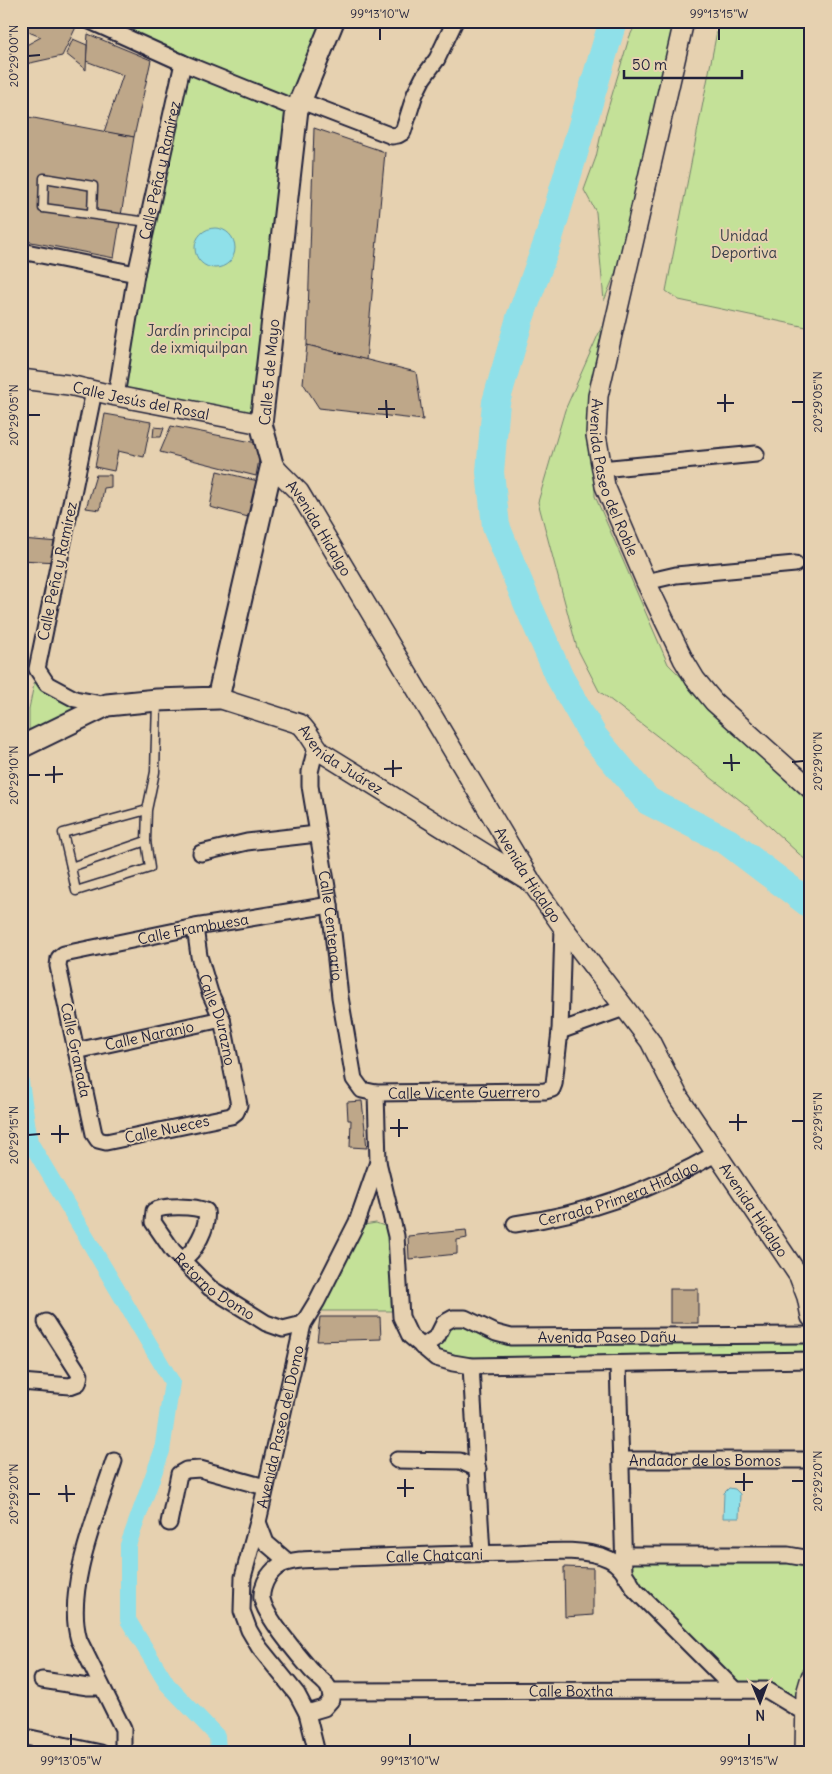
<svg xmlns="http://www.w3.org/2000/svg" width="832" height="1774" viewBox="0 0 832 1774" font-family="Delius,sans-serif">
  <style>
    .green { fill: #c4e198; stroke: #73826a }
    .water { fill: #8fe0e9; stroke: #6394a3 }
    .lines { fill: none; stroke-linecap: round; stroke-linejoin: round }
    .canal { stroke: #8fe0e9; stroke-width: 16 }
    .river { stroke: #8fe0e9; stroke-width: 28 }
    .building { fill: #bea789; stroke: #22223b }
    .service-casing { stroke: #22223b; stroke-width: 11 }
    .minor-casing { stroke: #22223b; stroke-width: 19 }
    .tertiary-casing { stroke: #22223b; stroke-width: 22 }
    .secondary-casing { stroke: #22223b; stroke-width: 25 }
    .service { stroke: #e6d1b0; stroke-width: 8 }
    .minor { stroke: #e6d1b0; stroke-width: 15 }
    .tertiary { stroke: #e6d1b0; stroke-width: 19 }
    .secondary { stroke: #e6d1b0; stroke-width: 21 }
    .ticks { fill: none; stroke: #22223b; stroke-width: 2 }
    .labels { text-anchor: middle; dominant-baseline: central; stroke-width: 4; stroke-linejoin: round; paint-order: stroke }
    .street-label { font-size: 15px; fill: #22223b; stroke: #e6d1b0 }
    .park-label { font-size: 15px; fill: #3a3f49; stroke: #e6d1b0 }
    .neatline { fill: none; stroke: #22223b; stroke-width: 2 }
    .ticks-label { font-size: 12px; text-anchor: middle; fill: #22223b }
  </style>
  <rect width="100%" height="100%" fill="#e6d1b0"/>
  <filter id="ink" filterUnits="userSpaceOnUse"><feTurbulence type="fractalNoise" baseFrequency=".02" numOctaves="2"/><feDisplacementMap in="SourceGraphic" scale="10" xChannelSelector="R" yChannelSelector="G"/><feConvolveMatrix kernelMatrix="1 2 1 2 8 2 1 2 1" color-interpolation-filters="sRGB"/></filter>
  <g filter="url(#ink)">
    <g class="green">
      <path d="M 94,21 L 333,21 L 297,109 L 261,424 L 116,396 L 183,63 Z"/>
      <path d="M 637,21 L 677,21 L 633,229 L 604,301 L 596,212 L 584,190 L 596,157 L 603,125 L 629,38 Z"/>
      <path d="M 719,21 L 811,21 L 811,328 L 679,300 L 666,291 Z"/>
      <path d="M 602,326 L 593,397 L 595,496 L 668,664 L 811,804 L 811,865 L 745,804 L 599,691 L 577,648 L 538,502 L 565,410 Z"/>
      <path d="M 37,669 L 47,684 L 107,705 L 29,743 L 29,709 Z"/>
      <path d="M 376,1223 L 387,1227 L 400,1311 L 311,1311 L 364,1225 Z"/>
      <path d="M 453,1318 L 496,1333 L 811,1335 L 811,1360 L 471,1366 L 422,1347 Z"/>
      <path d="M 623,1555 L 811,1559 L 811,1677 L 805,1713 L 767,1690 L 734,1689 L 635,1590 Z"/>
    </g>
    <g class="water">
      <circle cx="215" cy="248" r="20"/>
      <path d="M 729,1488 L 735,1489 L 740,1494 L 739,1518 L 723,1518 L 724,1493 Z"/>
    </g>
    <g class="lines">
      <path class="canal" d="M 21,1082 L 30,1142 L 172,1382 L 162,1451 L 128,1545 L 128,1620 L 167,1684 L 217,1736 L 218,1753"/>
      <path class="river" d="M 613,21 L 548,241 L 520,318 L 496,402 L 490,472 L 496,526 L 528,605 L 560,678 L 594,737 L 648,801 L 728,842 L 811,905"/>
    </g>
    <g class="building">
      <path d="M 25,21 L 66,21 L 76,27 L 62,56 L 21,65 L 21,48 L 41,37 L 21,29 Z"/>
      <path d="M 88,34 L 151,60 L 134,137 L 104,132 L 123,75 L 86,61 Z"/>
      <path d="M 73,39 L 87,45 L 86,70 L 66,54 Z"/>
      <path d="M 21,108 L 23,116 L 134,137 L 114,258 L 21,240 Z"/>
      <path d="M 314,128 L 385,152 L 366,360 L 307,345 Z"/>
      <path d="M 307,345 L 416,372 L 423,420 L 319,408 L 303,383 Z"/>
      <path d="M 105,414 L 151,422 L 144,457 L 118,451 L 114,471 L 95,467 Z"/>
      <path d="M 171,426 L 262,444 L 256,476 L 160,452 Z"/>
      <path d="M 154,427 L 164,428 L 161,437 L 153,437 Z"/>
      <path d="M 217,471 L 258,481 L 252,518 L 210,507 Z"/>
      <path d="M 96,475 L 111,475 L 111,487 L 104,488 L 100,510 L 86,508 Z"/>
      <path d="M 21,539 L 59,542 L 57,562 L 21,560 Z"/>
      <path d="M 362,1101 L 367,1148 L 350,1147 L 351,1120 L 348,1120 L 347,1102 Z"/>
      <path d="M 466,1230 L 467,1238 L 457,1240 L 457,1254 L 409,1259 L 408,1236 Z"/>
      <rect x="670" y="1289" width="28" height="34"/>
      <path d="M 320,1317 L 380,1317 L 381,1339 L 317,1341 Z"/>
      <path d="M 564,1567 L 593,1568 L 593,1615 L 565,1617 Z"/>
    </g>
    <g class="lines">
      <defs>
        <g id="service">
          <path d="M 92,214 L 93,186 L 44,178 L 43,208 L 148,222"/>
          <path d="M 147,810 L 63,833 L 71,867 L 146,841 L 147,810 L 155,772 L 157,701"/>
          <path d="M 71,867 L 76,891 L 150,868 L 146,841"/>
        </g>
        <g id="minor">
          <path d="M 90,21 L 183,63 L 297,109"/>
          <path d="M 301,101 L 392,136 L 398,135 L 403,132 L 415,94 L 423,78 L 437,59 L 455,21"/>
          <path d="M 21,251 L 136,274"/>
          <path d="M 94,391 L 37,669 L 47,684 L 75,699 L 107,705"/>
          <path id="s1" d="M 116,396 L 136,274 L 183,63"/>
          <path d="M 601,469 L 756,454"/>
          <path d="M 646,582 L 676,575 L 795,564"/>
          <path id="s2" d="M 316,747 L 310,772 L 310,786 L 330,905 L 340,997 L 354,1079 L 362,1090 L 376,1093 L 545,1091 L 552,1089 L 554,1084 L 560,1031 L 563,927"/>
          <path d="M 201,853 L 247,842 L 317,834"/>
          <path id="s3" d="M 195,927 L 199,956 L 210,993 L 222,1019 L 239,1105 L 236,1112 L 231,1116 L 106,1142 L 98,1140 L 94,1134 L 58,966 L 59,958 L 64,954 L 195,927 L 330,905"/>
          <path d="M 560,1031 L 624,1008"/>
          <path id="s4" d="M 76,1051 L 222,1019"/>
          <path d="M 378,1162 L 396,1236 L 401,1317 L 410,1336 L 436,1358 L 453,1363 L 471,1366 L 811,1360"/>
          <path id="s5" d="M 515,1224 C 586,1214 655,1189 717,1153"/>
          <path id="s6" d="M 182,1260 C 195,1252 209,1226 206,1211 C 195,1206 164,1205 154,1211 L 153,1222 L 173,1251 L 210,1288 L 266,1323 L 283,1329 L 303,1324"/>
          <path id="s7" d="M 422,1347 L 437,1337 L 444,1323 L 453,1318 L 465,1318 L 496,1333 L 511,1337 L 811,1335"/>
          <path d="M 618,1364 L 624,1572"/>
          <path d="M 471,1366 L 482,1554"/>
          <path d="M 21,1382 L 70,1386 L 78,1383 L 80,1375 L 46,1322"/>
          <path d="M 397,1460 L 460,1461 L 478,1469"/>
          <path id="s8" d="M 621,1460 L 811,1460"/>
          <path d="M 114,1461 C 98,1511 64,1589 79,1640 L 123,1729 L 123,1750 L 122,1753"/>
          <path d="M 258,1522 L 266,1543 L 287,1561"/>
          <path d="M 169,1523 L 179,1474 L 186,1470 L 200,1469 L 265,1487"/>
          <path d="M 623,1555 L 788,1555 L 811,1559"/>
          <path d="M 42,1680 L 88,1687 L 101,1687"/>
          <path id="s9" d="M 331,1691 L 767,1690 L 805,1713"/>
          <path id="s10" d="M 307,1713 L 324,1708 L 331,1700 C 331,1682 320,1681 310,1669 C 298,1655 265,1616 262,1599 C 261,1593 264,1583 268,1577 C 277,1564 285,1562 300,1560 C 372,1557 443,1554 514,1553 C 542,1552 583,1547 609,1559 C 621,1565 628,1579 635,1590 L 734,1689"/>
          <path d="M 21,1736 L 101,1753"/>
          <path id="s11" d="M 317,1753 L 307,1713 L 297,1694 L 259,1647 L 249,1630 L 242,1611 L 243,1577 L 258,1522 L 303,1324 L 317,1301 L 357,1222 L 378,1162 L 376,1093"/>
        </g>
        <g id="tertiary">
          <path id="s12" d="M 684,21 L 598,396 L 596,435 L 605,486 L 646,582 L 683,659 L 695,679 L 714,702 L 811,789"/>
          <path id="s13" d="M 21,379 L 69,385 L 116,396 L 261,424"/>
          <path id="s14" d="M 272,464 L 280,473 L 299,492 L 532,883 L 563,927 L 650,1041 L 679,1098 L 799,1276 L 807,1297 L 811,1317"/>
          <path id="s15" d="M 218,698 L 300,724 C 309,732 313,743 321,752 L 529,881"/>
          <path d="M 805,1753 L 806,1694 L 811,1677"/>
        </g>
        <path id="secondary" d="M 21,747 L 107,705 L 157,700 L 218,698 L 272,464 L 261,424 L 297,109 L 333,21"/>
      </defs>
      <use href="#service" class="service-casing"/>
      <use href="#minor" class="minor-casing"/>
      <use href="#tertiary" class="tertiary-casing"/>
      <use href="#secondary" class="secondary-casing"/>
      <use href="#service" class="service"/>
      <use href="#minor" class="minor"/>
      <use href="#tertiary" class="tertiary"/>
      <use href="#secondary" class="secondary"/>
    </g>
  </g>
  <path class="ticks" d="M 380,28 L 380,40M 719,28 L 719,40M 28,56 L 40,55M 725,394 L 725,412M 386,400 L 387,418M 792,402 L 804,402M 717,403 L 734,403M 378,409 L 395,409M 28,415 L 40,415M 731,754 L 732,771M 393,760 L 393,777M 792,762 L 804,761M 723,763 L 740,763M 54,766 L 54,783M 384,769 L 402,768M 28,775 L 40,775M 45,775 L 63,774M 738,1114 L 738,1131M 399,1119 L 399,1137M 792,1121 L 804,1121M 729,1122 L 747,1122M 60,1125 L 60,1143M 390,1128 L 408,1128M 51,1134 L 69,1134M 28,1135 L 40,1134M 744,1473 L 744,1491M 405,1479 L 405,1497M 792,1481 L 804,1481M 735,1482 L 753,1482M 66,1485 L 67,1502M 397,1488 L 414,1488M 28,1494 L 40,1494M 58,1494 L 75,1494M 71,1734 L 71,1746M 410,1734 L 410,1746M 749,1734 L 749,1746"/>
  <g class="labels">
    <g class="street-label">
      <text stroke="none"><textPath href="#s1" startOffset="230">Calle Peña y Ramírez</textPath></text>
      <text transform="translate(269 372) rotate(-85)">Calle 5 de Mayo</text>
      <text stroke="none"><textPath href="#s13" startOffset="122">Calle Jesús del Rosal</textPath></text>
      <text stroke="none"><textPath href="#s12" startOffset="469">Avenida Paseo del Roble</textPath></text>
      <text stroke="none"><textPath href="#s14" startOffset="80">Avenida Hidalgo</textPath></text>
      <text transform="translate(57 571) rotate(-78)">Calle Peña y Ramírez</text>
      <text stroke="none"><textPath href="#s15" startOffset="141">Avenida Juárez</textPath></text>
      <text stroke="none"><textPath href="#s14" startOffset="485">Avenida Hidalgo</textPath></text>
      <text stroke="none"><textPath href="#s2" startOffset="181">Calle Centenario</textPath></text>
      <text stroke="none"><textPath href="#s3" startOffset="659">Calle Frambuesa</textPath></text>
      <text stroke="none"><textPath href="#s3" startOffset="96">Calle Durazno</textPath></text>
      <text stroke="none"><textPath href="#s4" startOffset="75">Calle Naranjo</textPath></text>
      <text transform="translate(76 1050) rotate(78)">Calle Granada</text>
      <text stroke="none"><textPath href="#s2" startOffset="452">Calle Vicente Guerrero</textPath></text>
      <text transform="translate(167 1129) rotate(-12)">Calle Nueces</text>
      <text stroke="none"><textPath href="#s5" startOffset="108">Cerrada Primera Hidalgo</textPath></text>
      <text stroke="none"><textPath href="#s14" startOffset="890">Avenida Hidalgo</textPath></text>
      <text stroke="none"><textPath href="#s6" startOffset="211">Retorno Domo</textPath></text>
      <text stroke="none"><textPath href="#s7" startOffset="202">Avenida Paseo Dañu</textPath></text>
      <text stroke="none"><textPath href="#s11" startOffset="352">Avenida Paseo del Domo</textPath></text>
      <text stroke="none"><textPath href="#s8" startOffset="84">Andador de los Bomos</textPath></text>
      <text stroke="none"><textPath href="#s10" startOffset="348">Calle Chatcani</textPath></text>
      <text stroke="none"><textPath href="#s9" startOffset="240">Calle Boxtha</textPath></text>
    </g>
    <g class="park-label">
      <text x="744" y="235">Unidad<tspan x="744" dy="17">Deportiva</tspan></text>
      <text x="199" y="330">Jardín principal<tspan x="199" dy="17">de ixmiquilpan</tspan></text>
    </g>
  </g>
  <rect width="832" height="1774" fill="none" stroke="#e6d1b0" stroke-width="55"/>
  <g transform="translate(760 1702) rotate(179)" stroke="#e6d1b0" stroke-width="4" paint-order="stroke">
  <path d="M0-4L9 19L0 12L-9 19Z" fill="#22223b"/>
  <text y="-8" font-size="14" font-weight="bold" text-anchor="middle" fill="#22223b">N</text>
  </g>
  <path d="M624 70v8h118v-8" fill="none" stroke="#22223b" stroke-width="2.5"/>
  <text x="632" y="70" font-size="15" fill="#22223b" stroke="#e6d1b0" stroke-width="4" paint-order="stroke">50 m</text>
  <rect x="28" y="28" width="776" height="1718" class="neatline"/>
  <g class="ticks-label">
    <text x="380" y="18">99°13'10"W</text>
    <text x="719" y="18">99°13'15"W</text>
    <text transform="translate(14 56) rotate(-90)" y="4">20°29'00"N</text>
    <text transform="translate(818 402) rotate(-90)" y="4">20°29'05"N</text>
    <text transform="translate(14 415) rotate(-90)" y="4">20°29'05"N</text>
    <text transform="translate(818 761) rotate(-90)" y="4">20°29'10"N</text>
    <text transform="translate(14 775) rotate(-90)" y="4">20°29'10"N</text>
    <text transform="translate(818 1121) rotate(-90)" y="4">20°29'15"N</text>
    <text transform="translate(14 1135) rotate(-90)" y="4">20°29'15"N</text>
    <text transform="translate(818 1481) rotate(-90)" y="4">20°29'20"N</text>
    <text transform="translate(14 1494) rotate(-90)" y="4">20°29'20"N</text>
    <text x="71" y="1765">99°13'05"W</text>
    <text x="410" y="1765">99°13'10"W</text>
    <text x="749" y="1765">99°13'15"W</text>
  </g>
</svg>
